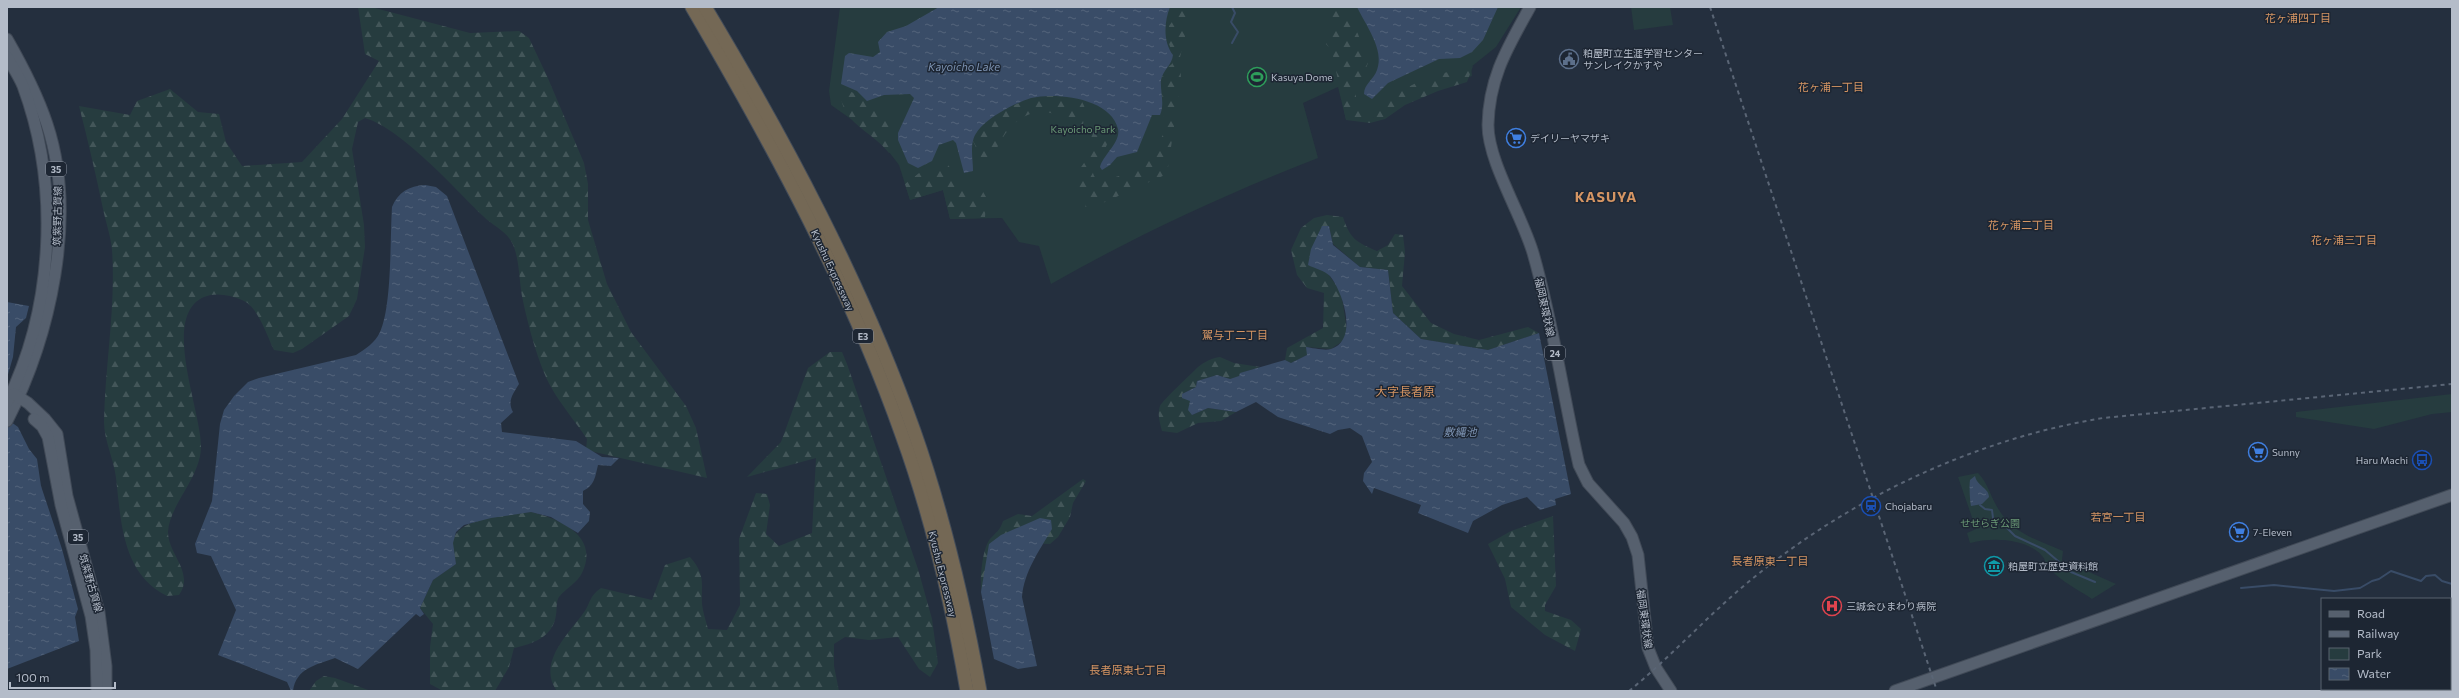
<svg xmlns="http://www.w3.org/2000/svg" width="2459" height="698" viewBox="0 0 2459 698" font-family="Commissioner,'Noto Sans JP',sans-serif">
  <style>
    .green { fill: #263c3f }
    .forest { fill: url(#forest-firs) }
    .water { fill: url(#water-ripples) }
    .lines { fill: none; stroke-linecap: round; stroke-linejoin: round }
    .stream { stroke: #394c67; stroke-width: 2 }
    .major-casing { stroke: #414a57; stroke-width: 13 }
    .highway-casing { stroke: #434c59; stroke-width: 15 }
    .major { stroke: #56606e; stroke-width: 11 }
    .highway { stroke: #746855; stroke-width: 13 }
    .rail { stroke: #5a6575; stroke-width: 2; stroke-dasharray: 4 4; stroke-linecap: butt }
    .labels { text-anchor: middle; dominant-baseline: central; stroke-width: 3; stroke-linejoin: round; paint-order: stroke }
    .shield { fill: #1d2633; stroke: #878f9c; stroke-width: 1 }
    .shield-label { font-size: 9px; font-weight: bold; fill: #b4bcc9 }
    .poi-label { font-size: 10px; fill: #b4bcc9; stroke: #1d2633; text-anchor: start }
    .park-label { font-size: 10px; fill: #6b9a76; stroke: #1d2633 }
    .street-label { font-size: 10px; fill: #b4bcc9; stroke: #1d2633 }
    .neighbourhood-label { font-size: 11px; fill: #d59563; stroke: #1d2633 }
    .water-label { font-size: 11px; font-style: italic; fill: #7c92b1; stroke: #1d2633 }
    .quarter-label { font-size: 12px; fill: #d59563; stroke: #1d2633 }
    .district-label { font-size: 14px; font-weight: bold; letter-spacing: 1px; fill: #d59563; stroke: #1d2633 }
  </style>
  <defs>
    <pattern id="forest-firs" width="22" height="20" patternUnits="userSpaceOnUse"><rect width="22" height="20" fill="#263c3f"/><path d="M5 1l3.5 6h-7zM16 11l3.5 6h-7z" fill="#435659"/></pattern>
    <pattern id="water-ripples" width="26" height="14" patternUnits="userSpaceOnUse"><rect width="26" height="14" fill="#394c67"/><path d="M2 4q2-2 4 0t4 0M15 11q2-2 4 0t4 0" fill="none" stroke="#53647b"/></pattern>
  </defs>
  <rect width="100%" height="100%" fill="#242f3e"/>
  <g class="green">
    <path d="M 840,7 L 1521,7 L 1496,47 L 1471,67 L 1472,76 L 1428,93 L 1373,118 L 1346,120 L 1338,87 L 1303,103 L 1318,158 C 1226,194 1137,235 1051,284 L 1039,246 L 1019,242 L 1002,218 L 950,219 L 943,190 L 910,200 L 899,165 L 879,139 L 831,105 L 829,91 Z"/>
    <path d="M 1631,7 L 1670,7 L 1673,25 L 1634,30 Z"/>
    <path d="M 2452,394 L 2452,412 L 2432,414 L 2374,429 L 2296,417 L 2296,412 Z"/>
    <path d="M 1978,473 C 1987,482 1990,494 1996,505 C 2011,533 2035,539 2063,551 L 2062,560 L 2116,584 L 2092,599 C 2079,590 2060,581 2049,568 C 2046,566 2046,561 2043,557 C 2028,538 1992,537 1970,543 L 1967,533 L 1976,529 L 1958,477 Z"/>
  </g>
  <g class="forest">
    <path d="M 358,7 L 371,7 L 470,33 L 519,31 L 529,38 L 547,76 L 584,163 L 588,184 L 588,220 L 607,284 L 631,332 L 686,406 L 696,428 L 707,478 L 586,450 L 587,439 C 575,421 561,405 551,387 C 539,366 528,325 523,301 C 519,283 520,264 514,247 C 508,231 494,227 483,216 C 454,188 402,129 365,118 L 358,122 L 352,149 L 364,225 L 365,247 L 357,299 L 349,316 L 302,349 L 293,353 L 274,350 C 267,336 258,306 242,300 C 230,295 216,292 204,297 C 160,316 202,412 201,448 C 200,478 169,506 168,532 C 168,554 195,573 179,595 L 167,596 C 122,574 121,521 116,478 C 114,459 104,441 104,422 C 105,365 116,307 112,250 C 111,237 106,223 103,209 C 96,175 88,141 79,106 L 130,115 L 137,101 L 170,89 L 198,112 L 219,114 L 226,142 L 242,166 L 302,162 L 342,119 L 379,61 L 365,54 Z"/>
    <path d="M 1183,7 L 1198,7 L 1196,14 L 1188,24 L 1180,57 L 1181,80 L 1167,174 L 1085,211 L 1086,202 L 1078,193 L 1079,170 L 1094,149 L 1095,144 L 1091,138 L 1095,129 L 1103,130 L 1108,140 C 1106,157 1082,164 1098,181 C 1105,181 1137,171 1142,167 C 1152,158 1167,129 1171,115 L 1164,118 L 1161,79 L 1167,68 L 1172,64 L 1173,55 L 1168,41 L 1169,26 Z"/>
    <path d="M 1343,7 L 1358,34 L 1368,63 L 1356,92 L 1356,109 L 1373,118 C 1400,83 1432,75 1473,66 L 1467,82 L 1438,91 L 1405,105 L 1385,119 L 1370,123 L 1346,120 L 1332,51 L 1326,44 L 1333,33 L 1330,13 Z"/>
    <path d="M 840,88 L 854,93 L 869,105 L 875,104 L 889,114 L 893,132 L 889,137 L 891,151 L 889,153 C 870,129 840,124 840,88 Z"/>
    <path d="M 1048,95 L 1081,100 C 1087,110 1086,113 1083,124 L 1074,126 C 1036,93 1004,123 991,163 L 984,164 L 973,141 C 985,113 1021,100 1048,95 Z"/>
    <path d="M 948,165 C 965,187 949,185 982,190 L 986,197 L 985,218 L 950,219 L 943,190 L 910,200 L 905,184 L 923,170 Z"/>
    <path d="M 1327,215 L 1343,217 C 1350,239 1356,242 1377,251 L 1388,245 L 1395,234 L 1403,235 L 1405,252 L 1402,286 L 1431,323 L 1454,334 L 1479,340 L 1528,327 L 1539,333 L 1488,350 L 1421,339 L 1393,313 L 1388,270 L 1360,267 L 1333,244 L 1329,226 L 1328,274 L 1341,292 L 1347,330 L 1344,340 L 1331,349 L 1307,347 L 1307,355 L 1291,363 L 1285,360 L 1287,348 L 1323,328 L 1324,293 L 1307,288 L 1297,275 L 1291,250 L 1301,228 L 1314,218 Z"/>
    <path d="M 830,352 L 842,352 L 847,364 L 918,569 L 932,619 L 938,663 L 930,677 L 919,669 L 898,637 L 869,640 L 845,637 L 834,644 L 834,666 L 839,691 L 557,691 C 537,664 567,635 582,615 C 591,604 588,597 601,588 L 652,600 L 665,565 L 690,557 C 706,575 701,583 702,604 C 703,613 706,621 708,629 L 727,630 L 740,605 L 739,539 L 756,493 L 767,494 L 770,505 L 766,534 L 779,546 L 812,533 L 816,458 L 747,477 L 781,442 L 808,368 Z"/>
    <path d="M 1220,357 L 1234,363 L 1260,367 L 1241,373 L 1240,376 L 1230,379 L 1217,375 L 1197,381 L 1196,387 L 1182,394 L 1190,401 L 1192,415 L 1208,408 L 1236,412 L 1221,421 L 1198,423 L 1177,433 L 1162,431 C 1160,423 1157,414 1160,406 C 1162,401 1192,373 1198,367 C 1204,362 1212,358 1220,357 Z"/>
    <path d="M 1083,479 L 1086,481 L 1073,503 L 1070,517 L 1058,537 L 1050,544 L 1023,543 L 982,595 C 979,583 982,549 990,539 C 996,532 1000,531 1003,521 L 1018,514 L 1032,516 Z"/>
    <path d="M 531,512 C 560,519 600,536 582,573 C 578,582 565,589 559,597 C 556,601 557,610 556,615 C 553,637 533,644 514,648 L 509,667 L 495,691 L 443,691 L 430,684 L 430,647 L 433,624 L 420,608 L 433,580 L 456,564 C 455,558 452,549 453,543 C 454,517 511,515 531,512 Z"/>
    <path d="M 1553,516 L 1556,586 L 1545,605 L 1545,611 L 1571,620 L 1581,629 L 1575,651 L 1545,635 L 1511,607 L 1505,579 L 1488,544 L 1511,531 Z"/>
    <path d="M 324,676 L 335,678 L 371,691 L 309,691 L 316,681 Z"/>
  </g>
  <g class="water">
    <path d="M 939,7 L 1170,7 C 1164,22 1163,42 1173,55 C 1172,65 1163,70 1161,80 C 1160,91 1165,104 1160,115 L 1152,115 L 1137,152 L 1117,157 L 1110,165 L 1102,170 L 1100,167 C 1103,155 1121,142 1118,129 C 1111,98 1056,92 1031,98 C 1015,103 986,118 977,132 C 969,142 973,159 973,171 L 964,173 L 956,143 L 953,140 L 939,145 L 932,161 L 918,168 L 908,163 L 898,140 L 898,133 L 914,98 L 910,94 L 884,95 L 867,101 L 857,91 L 841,84 L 845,56 L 849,53 L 873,57 L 880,52 L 878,42 L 887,32 L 906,26 Z"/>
    <path d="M 1357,7 L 1498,7 L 1483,40 L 1472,52 L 1460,58 L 1439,59 L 1388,83 L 1372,99 L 1364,94 C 1364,84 1374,79 1377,70 C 1385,50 1365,24 1357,7 Z"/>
    <path d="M 425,185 L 436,187 L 447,196 L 519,384 C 513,394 507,401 513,412 L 501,423 L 502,432 L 576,441 L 602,457 L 619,458 L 611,466 L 598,465 C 595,477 595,485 583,491 L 583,504 L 590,512 L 589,521 L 578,533 L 551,517 L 531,512 L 491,518 L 464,525 L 456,532 L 453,543 L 456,564 L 433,580 L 420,608 L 424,614 L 420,617 L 416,614 L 358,669 L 335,658 C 316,665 296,668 293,691 L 291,691 L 287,682 L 218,655 L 236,610 L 211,556 L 197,553 L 195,544 L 212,501 L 220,424 L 224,410 L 234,396 L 248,382 L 259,378 L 356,355 C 365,349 375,343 380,332 C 392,306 390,239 392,207 C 398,192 409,186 425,185 Z"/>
    <path d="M 1322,226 L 1329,226 L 1333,245 L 1360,267 L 1388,270 L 1393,313 L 1421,339 L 1488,350 L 1539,333 L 1571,494 L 1555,499 L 1556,505 L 1540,510 L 1527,497 L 1502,505 L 1473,521 L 1468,533 L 1418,513 L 1421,505 L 1374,488 L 1372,494 L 1363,481 L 1364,473 L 1372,462 L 1362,436 L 1350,428 L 1338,430 L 1330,434 L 1278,417 L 1256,402 L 1236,412 L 1208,408 L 1192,415 L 1188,410 L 1190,401 L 1182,398 L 1182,394 L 1196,387 L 1197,381 L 1217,375 L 1230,379 L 1239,376 L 1240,373 L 1285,360 L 1291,363 L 1307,355 L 1306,347 C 1313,348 1325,351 1331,349 C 1359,340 1343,292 1330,276 C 1325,271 1314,268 1308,265 L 1311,249 Z"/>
    <path d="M 7,302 L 29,306 L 26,318 L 16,327 L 13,357 L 7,378 Z"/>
    <path d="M 7,419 L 18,427 L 29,449 L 37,459 L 41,486 L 62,549 L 78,609 L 75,617 L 79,641 L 7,669 Z"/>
    <path d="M 1975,476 C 1977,486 1989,488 1989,497 L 1982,504 L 1971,506 C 1970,501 1969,486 1970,480 Z"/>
    <path d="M 1040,518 L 1051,520 L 1052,529 C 1039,551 1024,572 1022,597 L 1037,666 L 1018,669 L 994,659 L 981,592 L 989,544 L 1001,535 Z"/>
  </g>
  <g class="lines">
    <g class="stream">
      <path d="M 1232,7 L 1235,13 L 1231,22 L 1238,32 L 1232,43"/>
      <path d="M 1980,505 L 1985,509 L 1992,510 L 1993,518 L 2002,523 L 2015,536 L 2045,550 L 2071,572 L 2095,582"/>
      <path d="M 2241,588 L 2274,585 L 2334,591 L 2360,588 L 2372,581 L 2379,579 L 2391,571 L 2421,581 L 2426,576 L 2435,575 L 2442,581 L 2452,584"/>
    </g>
    <defs>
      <g id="major">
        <path d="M 1530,7 C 1508,47 1489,77 1488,125 C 1488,162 1522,215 1533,253 C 1553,322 1563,395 1579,465 L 1588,483 L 1624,523 L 1632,537 L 1638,555 L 1648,648 L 1656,668 L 1671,691"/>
        <path d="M 7,39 C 23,67 37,94 47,124 C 78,217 50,337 7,421"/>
        <path d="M 7,57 C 12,66 19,76 23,86 C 60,186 54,307 7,402"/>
        <path d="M 14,394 L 28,403 L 45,419 L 57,434 L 67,496 L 99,612 L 106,666 L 106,691"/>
        <path d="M 34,419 L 42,426 L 48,437 L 61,505 L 91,616 L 96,650 L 97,691"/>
        <path d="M 1895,691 L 2452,495"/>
      </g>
      <g id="highway">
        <path d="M 692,7 C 772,144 849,285 902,435 C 932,518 952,604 967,691"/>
        <path d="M 705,7 C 786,142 861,282 914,431 C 944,516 964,603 980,691"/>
      </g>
    </defs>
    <use href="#major" class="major-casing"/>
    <use href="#highway" class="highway-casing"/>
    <use href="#major" class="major"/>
    <use href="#highway" class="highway"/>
    <g class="rail">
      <path d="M 1710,7 L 1937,691"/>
      <path d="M 1629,691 C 1672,656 1709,614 1752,579 C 1852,497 1976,439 2103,418 L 2452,384"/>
    </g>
  </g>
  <defs>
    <symbol id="civic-ring" viewBox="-11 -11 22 22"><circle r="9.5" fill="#1d2633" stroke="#5c6f8a" stroke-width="1.5"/><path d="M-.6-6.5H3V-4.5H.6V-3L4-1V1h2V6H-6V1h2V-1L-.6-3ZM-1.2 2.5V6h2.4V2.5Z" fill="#5c6f8a"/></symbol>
    <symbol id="stadium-ring" viewBox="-11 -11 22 22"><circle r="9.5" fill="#1d2633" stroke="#2e9e5b" stroke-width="1.5"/><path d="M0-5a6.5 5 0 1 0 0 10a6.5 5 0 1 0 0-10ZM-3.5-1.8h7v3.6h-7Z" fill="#2e9e5b"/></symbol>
    <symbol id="supermarket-ring" viewBox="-11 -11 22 22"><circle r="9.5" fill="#1d2633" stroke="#3f7fe0" stroke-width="1.5"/><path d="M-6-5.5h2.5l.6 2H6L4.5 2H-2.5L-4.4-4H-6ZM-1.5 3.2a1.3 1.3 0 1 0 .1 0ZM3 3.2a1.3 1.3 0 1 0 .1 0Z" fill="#3f7fe0"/></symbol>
    <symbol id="bus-ring" viewBox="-11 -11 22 22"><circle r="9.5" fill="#1d2633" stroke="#1a4fb4" stroke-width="1.5"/><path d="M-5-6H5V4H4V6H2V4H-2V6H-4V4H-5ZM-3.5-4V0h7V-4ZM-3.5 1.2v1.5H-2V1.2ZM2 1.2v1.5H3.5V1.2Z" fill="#1a4fb4"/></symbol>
    <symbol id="station-ring" viewBox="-11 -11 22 22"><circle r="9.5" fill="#1d2633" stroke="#1a4fb4" stroke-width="1.5"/><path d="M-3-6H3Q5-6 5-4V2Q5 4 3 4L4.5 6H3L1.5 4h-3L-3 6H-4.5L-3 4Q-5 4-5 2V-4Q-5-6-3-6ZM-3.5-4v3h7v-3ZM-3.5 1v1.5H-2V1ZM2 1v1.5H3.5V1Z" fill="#1a4fb4"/></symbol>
    <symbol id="museum-ring" viewBox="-11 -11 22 22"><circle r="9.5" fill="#1d2633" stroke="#0f9aa8" stroke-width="1.5"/><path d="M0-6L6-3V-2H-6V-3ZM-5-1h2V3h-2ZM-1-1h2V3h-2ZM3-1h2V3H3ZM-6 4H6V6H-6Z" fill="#0f9aa8"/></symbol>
    <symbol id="hospital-ring" viewBox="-11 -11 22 22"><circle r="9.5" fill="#1d2633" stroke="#e0444e" stroke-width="1.5"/><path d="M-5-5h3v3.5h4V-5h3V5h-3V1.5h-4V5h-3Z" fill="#e0444e"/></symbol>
  </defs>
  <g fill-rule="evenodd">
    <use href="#civic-ring" x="1558" y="48" width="22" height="22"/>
    <use href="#stadium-ring" x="1246" y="66" width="22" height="22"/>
    <use href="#supermarket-ring" x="1505" y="127" width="22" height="22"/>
    <use href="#supermarket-ring" x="2247" y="441" width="22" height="22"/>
    <use href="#bus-ring" x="2411" y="449" width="22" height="22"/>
    <use href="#station-ring" x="1860" y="495" width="22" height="22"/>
    <use href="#supermarket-ring" x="2228" y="521" width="22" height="22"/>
    <use href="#museum-ring" x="1983" y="555" width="22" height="22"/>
    <use href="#hospital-ring" x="1821" y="595" width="22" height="22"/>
  </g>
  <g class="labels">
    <g class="shield">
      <rect x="46" y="162" width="20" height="14" rx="3"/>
      <rect x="853" y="329" width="20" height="14" rx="3"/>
      <rect x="1545" y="346" width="20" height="14" rx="3"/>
      <rect x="68" y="530" width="20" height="14" rx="3"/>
    </g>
    <g class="shield-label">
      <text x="56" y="169">35</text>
      <text x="863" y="336">E3</text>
      <text x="1555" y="353">24</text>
      <text x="78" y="537">35</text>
    </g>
    <g class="poi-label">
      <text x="1583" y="53">粕屋町立生涯学習センター<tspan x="1583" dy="12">サンレイクかすや</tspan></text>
      <text x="1271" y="77">Kasuya Dome</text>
      <text x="1530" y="138">デイリーヤマザキ</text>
      <text x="2272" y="452">Sunny</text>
      <text x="2408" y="460" text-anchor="end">Haru Machi</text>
      <text x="1885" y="506">Chojabaru</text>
      <text x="2253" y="532">7-Eleven</text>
      <text x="2008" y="566">粕屋町立歴史資料館</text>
      <text x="1846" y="606">三誠会ひまわり病院</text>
    </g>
    <g class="park-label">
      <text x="1083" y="129">Kayoicho Park</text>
      <text x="1990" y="523">せせらぎ公園</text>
    </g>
    <g class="street-label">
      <text transform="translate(57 216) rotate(-89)">筑紫野古賀線</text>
      <text transform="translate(833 270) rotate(65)">Kyushu Expressway</text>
      <text transform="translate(1545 307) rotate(78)">福岡東環状線</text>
      <text transform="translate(943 574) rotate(76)">Kyushu Expressway</text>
      <text transform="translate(91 583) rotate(74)">筑紫野古賀線</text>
      <text transform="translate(1645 619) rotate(82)">福岡東環状線</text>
    </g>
    <g class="neighbourhood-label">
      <text x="2298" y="17">花ヶ浦四丁目</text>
      <text x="1831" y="86">花ヶ浦一丁目</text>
      <text x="2021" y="224">花ヶ浦二丁目</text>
      <text x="2344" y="239">花ヶ浦三丁目</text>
      <text x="1235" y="334">駕与丁二丁目</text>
      <text x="2118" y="516">若宮一丁目</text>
      <text x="1770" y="560">長者原東一丁目</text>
      <text x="1128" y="669">長者原東七丁目</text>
    </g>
    <g class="water-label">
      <text x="964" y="66">Kayoicho Lake</text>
      <text x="1460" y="431">敷縄池</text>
    </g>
    <g class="quarter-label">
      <text x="1405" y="391">大字長者原</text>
    </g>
    <g class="district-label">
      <text x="1606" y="196">KASUYA</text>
    </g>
  </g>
  <rect width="2459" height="698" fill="none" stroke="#b4bcc9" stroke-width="16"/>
  <rect x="2321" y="598" width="130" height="92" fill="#1d2633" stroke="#59626f"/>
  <rect x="2329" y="611" width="20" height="6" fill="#56606e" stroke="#59626f"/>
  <text x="2357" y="618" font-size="12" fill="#b4bcc9">Road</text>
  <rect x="2329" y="631" width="20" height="6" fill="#5a6575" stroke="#59626f"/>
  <text x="2357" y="638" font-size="12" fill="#b4bcc9">Railway</text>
  <rect x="2329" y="648" width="20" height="12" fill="#263c3f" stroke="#59626f"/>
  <text x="2357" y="658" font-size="12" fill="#b4bcc9">Park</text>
  <rect x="2329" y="668" width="20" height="12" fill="url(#water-ripples)" stroke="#59626f"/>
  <text x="2357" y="678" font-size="12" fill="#b4bcc9">Water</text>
  <path d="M10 682v6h105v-6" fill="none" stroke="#b4bcc9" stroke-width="2"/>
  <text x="16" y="682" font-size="12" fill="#b4bcc9" stroke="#1d2633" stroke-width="3" paint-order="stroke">100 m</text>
</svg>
